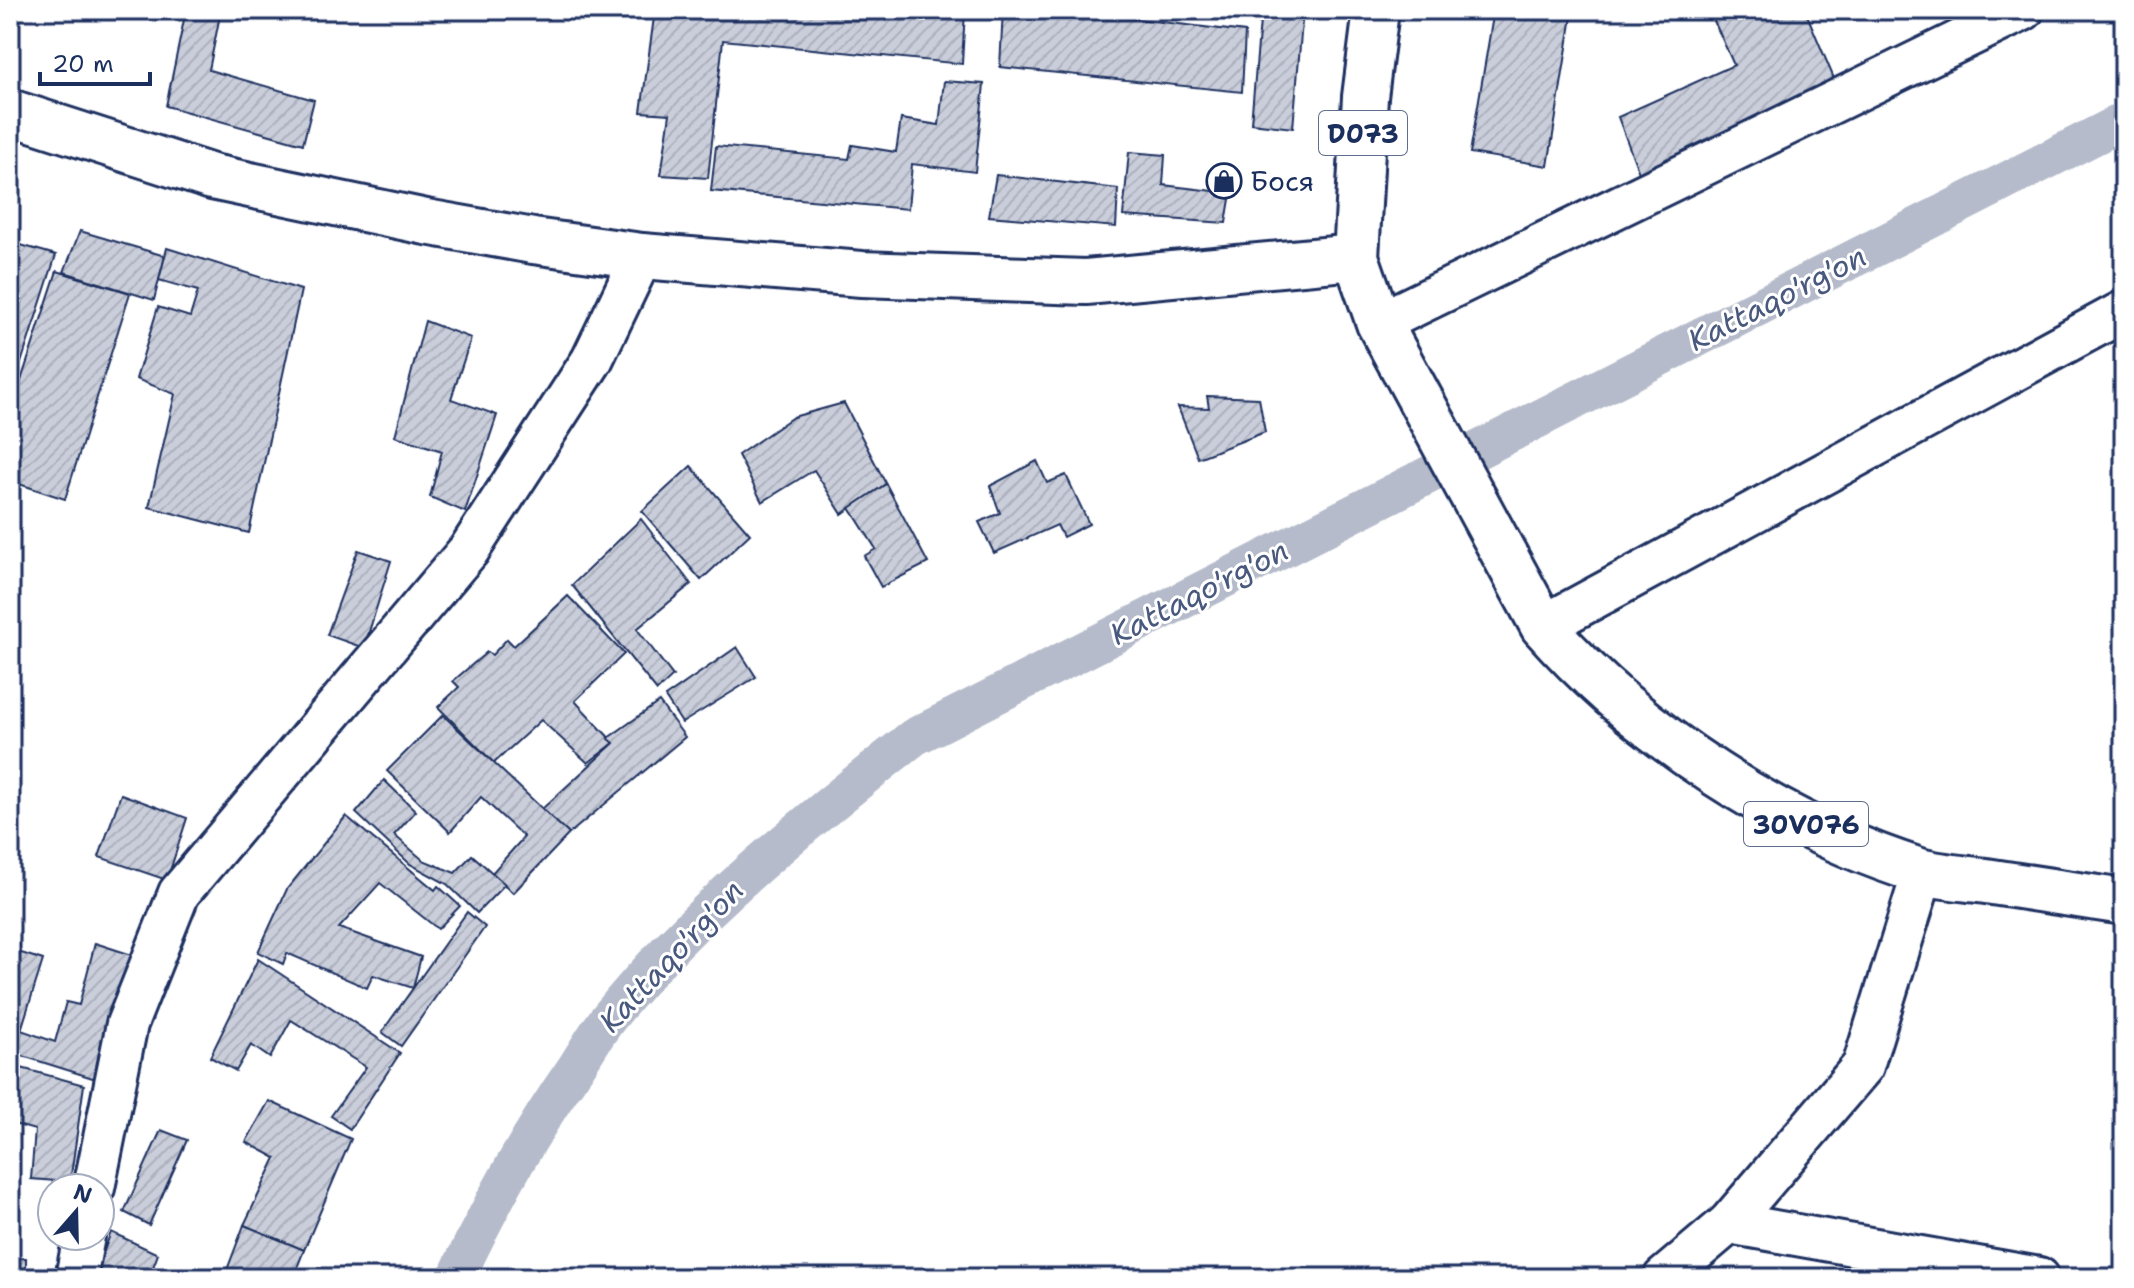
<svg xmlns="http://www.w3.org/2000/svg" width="2134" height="1288" viewBox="0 0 2134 1288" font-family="'Shantell Sans',sans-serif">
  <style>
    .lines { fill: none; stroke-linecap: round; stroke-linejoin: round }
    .canal { stroke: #b5bbca; stroke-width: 38 }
    .building { fill: url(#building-hatch); stroke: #1b2f5e; stroke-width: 2 }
    .minor-casing { stroke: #1b2f5e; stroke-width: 46 }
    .major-casing { stroke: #1b2f5e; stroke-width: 50 }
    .minor { stroke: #fff; stroke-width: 40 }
    .major { stroke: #fff; stroke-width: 44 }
    .labels { text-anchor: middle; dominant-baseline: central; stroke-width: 6; stroke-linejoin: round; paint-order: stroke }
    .shield { fill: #fff; stroke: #5f6d8e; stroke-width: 2 }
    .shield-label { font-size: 26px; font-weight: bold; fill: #1b2f5e }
    .poi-label { font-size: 28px; fill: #1b2f5e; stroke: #fff; text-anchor: start }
    .water-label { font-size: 30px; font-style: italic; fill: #49597e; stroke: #fff }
  </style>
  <defs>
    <pattern id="building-hatch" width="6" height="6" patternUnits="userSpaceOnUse" patternTransform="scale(2)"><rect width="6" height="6" fill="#caceda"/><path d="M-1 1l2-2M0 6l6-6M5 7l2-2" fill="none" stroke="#adb1be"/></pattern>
  </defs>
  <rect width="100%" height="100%" fill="#fff"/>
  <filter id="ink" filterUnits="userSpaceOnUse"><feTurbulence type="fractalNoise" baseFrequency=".0125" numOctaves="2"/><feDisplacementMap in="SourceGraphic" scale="16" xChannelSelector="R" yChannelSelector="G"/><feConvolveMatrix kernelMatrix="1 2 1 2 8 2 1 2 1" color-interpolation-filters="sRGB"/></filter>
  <g filter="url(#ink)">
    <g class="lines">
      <path class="canal" d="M 456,1278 C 490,1205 530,1133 576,1067 C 587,1050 597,1032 610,1016 C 696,909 807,822 914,737 L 2124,121"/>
    </g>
    <g class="building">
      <path d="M 186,10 L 221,10 L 209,70 L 314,100 L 303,144 L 166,106 Z"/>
      <path d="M 516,10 L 629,10 L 628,21 Z"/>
      <path d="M 655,10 L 965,10 L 962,64 L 723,40 L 708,178 L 661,175 L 670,114 L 641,112 Z"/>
      <path d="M 1003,10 L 1062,10 L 1245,32 L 1242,92 L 1000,67 Z"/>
      <path d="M 1261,10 L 1303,10 L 1293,128 L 1251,123 Z"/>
      <path d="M 1494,10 L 1573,10 L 1548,166 L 1470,153 Z"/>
      <path d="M 1709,10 L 1805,10 L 1835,81 L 1639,173 L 1618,117 L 1734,65 Z"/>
      <path d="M 944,81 L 984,84 L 975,172 L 912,164 L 908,209 L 711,191 L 716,146 L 849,159 L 852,145 L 896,152 L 901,119 L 939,125 Z"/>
      <path d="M 1129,152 L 1165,155 L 1163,185 L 1231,193 L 1226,223 L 1123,216 Z"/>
      <path d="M 996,175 L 1118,189 L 1116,227 L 989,216 Z"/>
      <path d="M 80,231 L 165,256 L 154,300 L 64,272 Z"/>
      <path d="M 10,242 L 56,255 L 20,366 L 10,363 Z"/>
      <path d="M 167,248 L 301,290 L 249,533 L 149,507 L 175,394 L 136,379 L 158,307 L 190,317 L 198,291 L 159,280 Z"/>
      <path d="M 57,271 L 130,293 L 65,499 L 10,481 L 10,414 Z"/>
      <path d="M 425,321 L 471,338 L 451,399 L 497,415 L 465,512 L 430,497 L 442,451 L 395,436 Z"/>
      <path d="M 1207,396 L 1259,398 L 1265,432 L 1198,458 L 1178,407 L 1209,408 Z"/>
      <path d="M 844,403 L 886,484 L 842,514 L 814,470 L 762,502 L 738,455 L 793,417 Z"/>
      <path d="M 1037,461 L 1047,483 L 1066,475 L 1089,524 L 1063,537 L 1057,525 L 994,553 L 979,522 L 1000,513 L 990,486 Z"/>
      <path d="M 691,466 L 750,534 L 701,580 L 642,511 Z"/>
      <path d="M 886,484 L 928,563 L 881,587 L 864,556 L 876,549 L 850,508 Z"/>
      <path d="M 641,519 L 691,584 L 637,629 L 673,676 L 657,691 L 572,585 Z"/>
      <path d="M 358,550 L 391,561 L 364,648 L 327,635 Z"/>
      <path d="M 568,596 L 624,654 L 575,701 L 614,743 L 588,763 L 541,720 L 494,763 L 438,707 L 459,687 L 453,681 L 487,652 L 492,655 L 507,639 L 514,646 Z"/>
      <path d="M 737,647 L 756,677 L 682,723 L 665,697 Z"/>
      <path d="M 659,702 L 685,737 L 569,834 L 542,809 L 614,743 L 608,738 Z"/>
      <path d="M 443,715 L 569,834 L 513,893 L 492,873 L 524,837 L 481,797 L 450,832 L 387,771 Z"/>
      <path d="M 384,780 L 416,811 L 394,835 L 423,860 L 455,873 L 472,855 L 505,884 L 477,913 L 447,884 L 410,864 L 356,813 Z"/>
      <path d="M 121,794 L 187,818 L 167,880 L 99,857 Z"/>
      <path d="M 346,816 L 435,890 L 438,886 L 460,906 L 438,929 L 380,883 L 339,928 L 421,957 L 413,988 L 373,975 L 367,988 L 287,953 L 283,964 L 258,952 L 287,889 Z"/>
      <path d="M 467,912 L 485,927 L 401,1046 L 382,1032 Z"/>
      <path d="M 10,942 L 19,945 L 10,967 Z"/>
      <path d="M 95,943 L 138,957 L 99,1080 L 10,1052 L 10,966 L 15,951 L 43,960 L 21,1030 L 55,1042 L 66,1002 L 79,1005 Z"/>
      <path d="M 258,959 L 400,1053 L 350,1129 L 331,1116 L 366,1067 L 291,1020 L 270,1058 L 251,1045 L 236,1071 L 210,1057 Z"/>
      <path d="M 10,1065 L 84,1085 L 70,1182 L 31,1179 L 35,1130 L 10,1123 Z"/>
      <path d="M 269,1101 L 351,1139 L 304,1250 L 244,1225 L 276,1158 L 246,1142 Z"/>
      <path d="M 161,1130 L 187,1140 L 149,1225 L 124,1212 Z"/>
      <path d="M 244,1225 L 304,1250 L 293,1278 L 224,1278 Z"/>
      <path d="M 111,1232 L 158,1254 L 149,1278 L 94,1278 Z"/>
      <path d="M 26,1258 L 26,1278 L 10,1278 L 10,1259 Z"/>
    </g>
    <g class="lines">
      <defs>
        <g id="minor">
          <path d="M 1379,323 L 2023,10"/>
          <path d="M 1543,626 L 2124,311"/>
          <path d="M 94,1188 L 127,1024 L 179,893 L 469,550 L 592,360 L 642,256"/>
          <path d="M 1729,1223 L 2039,1278"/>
          <path d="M 76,1278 L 84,1236"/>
          <path d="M 1664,1278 L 1729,1223 L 1863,1066 L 1923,872"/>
        </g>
        <g id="major">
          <path d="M 1376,10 L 1365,97 L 1356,257 L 1379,323 L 1543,626 C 1640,736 1780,827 1920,871 C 1941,877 1965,878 1986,881 C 2032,888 2078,895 2124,902"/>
          <path d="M 10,112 L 212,177 L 426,222 L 533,241 L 642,256 L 862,274 L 1086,282 L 1356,257"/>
        </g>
      </defs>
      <use href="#minor" class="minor-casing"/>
      <use href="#major" class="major-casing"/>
      <use href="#minor" class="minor"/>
      <use href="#major" class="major"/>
    </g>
  </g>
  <defs>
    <symbol id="shop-ring" viewBox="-11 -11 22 22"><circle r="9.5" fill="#fff" stroke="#1b2f5e" stroke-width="1.5"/><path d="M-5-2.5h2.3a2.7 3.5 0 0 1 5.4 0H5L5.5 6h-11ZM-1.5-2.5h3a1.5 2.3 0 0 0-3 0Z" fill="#1b2f5e"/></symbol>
  </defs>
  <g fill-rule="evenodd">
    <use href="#shop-ring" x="1204" y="161" width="40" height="40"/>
  </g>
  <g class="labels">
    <g class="shield">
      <rect x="1319" y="111" width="88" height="44" rx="6"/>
      <rect x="1744" y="802" width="124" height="44" rx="6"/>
    </g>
    <g class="shield-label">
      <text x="1363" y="133">D073</text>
      <text x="1806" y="824">30V076</text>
    </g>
    <g class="poi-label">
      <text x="1250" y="181">Бося</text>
    </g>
    <g class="water-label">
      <text transform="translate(1777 298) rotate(-27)">Kattaqo'rg'on</text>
      <text transform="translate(1199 592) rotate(-27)">Kattaqo'rg'on</text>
      <text transform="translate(671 956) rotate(-47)">Kattaqo'rg'on</text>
    </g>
  </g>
  <rect width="2134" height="1288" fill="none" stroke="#fff" stroke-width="40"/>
  <rect x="20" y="20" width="2094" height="1248" fill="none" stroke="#1b2f5e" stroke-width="3" filter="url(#ink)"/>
  <g transform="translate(76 1212) rotate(20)"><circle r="38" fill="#ffffff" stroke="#a4acbf" stroke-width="2"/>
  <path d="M0-6L14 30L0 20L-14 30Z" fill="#1b2f5e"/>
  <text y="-12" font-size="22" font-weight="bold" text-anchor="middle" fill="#1b2f5e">N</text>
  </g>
  <path d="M40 72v12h110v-12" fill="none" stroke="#1b2f5e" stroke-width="4"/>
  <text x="52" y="72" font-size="24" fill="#1b2f5e" stroke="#ffffff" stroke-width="6" paint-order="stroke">20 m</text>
</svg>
